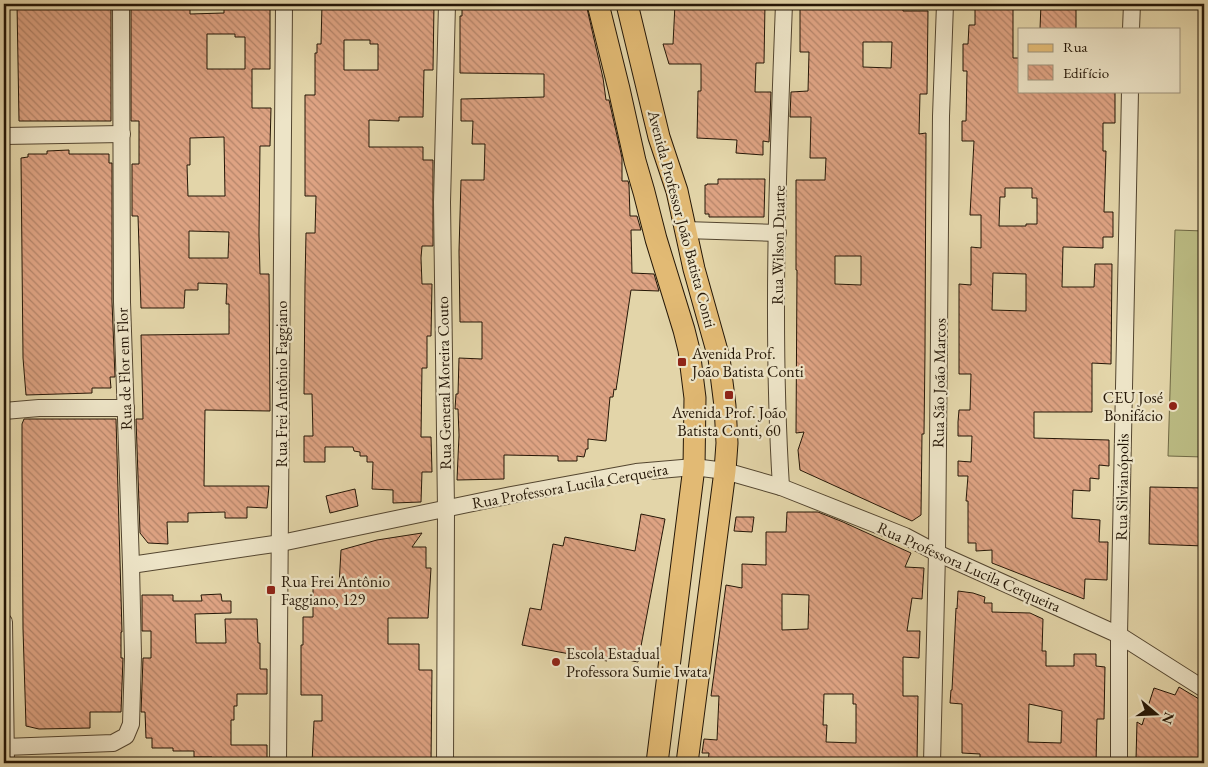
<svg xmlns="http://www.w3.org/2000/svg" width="1208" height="767" viewBox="0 0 1208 767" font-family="'EB Garamond',serif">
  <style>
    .grass { fill: #bbbb83; stroke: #706945 }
    .building { fill: url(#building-back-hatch); stroke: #251707; fill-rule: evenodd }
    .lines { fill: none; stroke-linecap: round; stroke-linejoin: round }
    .minor-casing { stroke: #544630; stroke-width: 18 }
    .major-casing { stroke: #251707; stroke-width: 23 }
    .minor { stroke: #ede4c7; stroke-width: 16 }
    .major { stroke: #e2ba74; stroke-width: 21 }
    .poi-dot { fill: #8f2418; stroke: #ede4c7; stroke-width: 2 }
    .labels { text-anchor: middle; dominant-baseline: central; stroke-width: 4.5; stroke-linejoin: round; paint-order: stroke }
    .street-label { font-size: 16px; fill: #251707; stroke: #ede4c7 }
    .poi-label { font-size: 16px; fill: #251707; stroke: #ede4c7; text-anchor: start }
  </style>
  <defs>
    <pattern id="building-back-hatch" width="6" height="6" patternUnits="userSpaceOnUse" patternTransform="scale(1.25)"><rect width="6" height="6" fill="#dea383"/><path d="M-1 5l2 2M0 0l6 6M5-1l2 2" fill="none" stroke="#b48469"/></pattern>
  </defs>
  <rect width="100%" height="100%" fill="#e3d5a9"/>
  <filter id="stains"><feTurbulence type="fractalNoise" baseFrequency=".004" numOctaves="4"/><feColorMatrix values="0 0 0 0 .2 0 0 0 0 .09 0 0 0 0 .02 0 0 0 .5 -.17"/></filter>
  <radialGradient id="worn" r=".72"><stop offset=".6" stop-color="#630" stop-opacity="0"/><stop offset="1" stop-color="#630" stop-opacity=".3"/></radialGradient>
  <path class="grass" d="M 1175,230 L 1204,231 L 1204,457 L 1168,456 Z"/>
  <g class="building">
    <path d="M 17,4 L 111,4 L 111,121 L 19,121 Z"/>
    <path d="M 131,4 L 190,4 L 190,14 L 224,13 L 224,5 L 260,5 L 260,7 L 270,7 L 270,69 L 252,69 L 252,108 L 271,108 L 270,146 L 260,146 L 259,234 L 260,274 L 269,274 L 270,411 L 205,410 L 204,486 L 269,486 L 267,508 L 247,507 L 247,518 L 225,518 L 225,512 L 188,513 L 188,522 L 167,522 L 168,544 L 148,543 L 140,533 L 136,419 L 143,419 L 141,335 L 229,334 L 229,304 L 226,304 L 227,284 L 198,283 L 198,290 L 185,290 L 184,308 L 141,308 L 138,216 L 132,216 L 132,164 L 139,164 L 139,121 L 131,121 ZM 207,34 L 235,34 L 235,37 L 245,37 L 245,69 L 207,69 ZM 224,137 L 225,196 L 188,196 L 187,165 L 190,165 L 190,138 ZM 189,231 L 229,232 L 228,258 L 189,258 Z"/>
    <path d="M 322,4 L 434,4 L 433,70 L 424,70 L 423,117 L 399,117 L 399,121 L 369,120 L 369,147 L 423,147 L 423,160 L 433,160 L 433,246 L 422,246 L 421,258 L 422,284 L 432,284 L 431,336 L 427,336 L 427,368 L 422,368 L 421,437 L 431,437 L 432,472 L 422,472 L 421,502 L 393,503 L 393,490 L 372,489 L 373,462 L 367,462 L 367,456 L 360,456 L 360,452 L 354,451 L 353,447 L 325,447 L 325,462 L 304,462 L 304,436 L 313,436 L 312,394 L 304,394 L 305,283 L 306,233 L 315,233 L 316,196 L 305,196 L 305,95 L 315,95 L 315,53 L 317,53 L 317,44 L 321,44 ZM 344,40 L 370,40 L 370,44 L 378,44 L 378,70 L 344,70 Z"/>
    <path d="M 462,4 L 586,4 L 603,78 L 606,100 L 609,100 L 622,158 L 622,181 L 628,181 L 629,185 L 630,216 L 637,216 L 641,230 L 631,230 L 632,273 L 654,274 L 659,291 L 631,290 L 616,390 L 614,389 L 613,397 L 610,397 L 606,441 L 588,439 L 588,449 L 586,449 L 584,457 L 577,456 L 577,461 L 558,461 L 558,456 L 504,455 L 504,479 L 457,480 L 459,435 L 458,409 L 455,409 L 456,394 L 458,394 L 459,358 L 482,359 L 482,322 L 460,322 L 459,251 L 461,180 L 484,180 L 485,144 L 472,144 L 473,121 L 461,121 L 461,99 L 544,97 L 544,74 L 460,73 L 460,16 L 462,16 Z"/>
    <path d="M 675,4 L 765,4 L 764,63 L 756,63 L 755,92 L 771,92 L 769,142 L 763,141 L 763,155 L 736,153 L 737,140 L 697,138 L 698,91 L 701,91 L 701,64 L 669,64 L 663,44 L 673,44 Z"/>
    <path d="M 800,4 L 903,4 L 903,11 L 928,11 L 927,94 L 920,94 L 919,134 L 926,133 L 925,352 L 924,434 L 922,434 L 921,515 L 912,521 L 800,470 L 798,450 L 804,432 L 796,433 L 797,270 L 796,270 L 796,180 L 825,180 L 826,158 L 810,158 L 811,117 L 790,117 L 791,92 L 808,91 L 809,52 L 800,52 ZM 863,42 L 892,42 L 891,68 L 863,67 ZM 835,256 L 861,256 L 861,285 L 835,284 Z"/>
    <path d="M 975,4 L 1013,4 L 1013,58 L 1019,58 L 1019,91 L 1115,91 L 1115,123 L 1103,123 L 1103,151 L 1106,151 L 1104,212 L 1113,212 L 1113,237 L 1103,237 L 1103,248 L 1063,247 L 1062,287 L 1094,287 L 1095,264 L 1112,264 L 1111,364 L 1092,363 L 1092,412 L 1034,412 L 1034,438 L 1109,440 L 1109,466 L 1099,465 L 1099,479 L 1090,478 L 1090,491 L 1073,490 L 1072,518 L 1100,520 L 1099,542 L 1108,542 L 1107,580 L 1085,579 L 1084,599 L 992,563 L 992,550 L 976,551 L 976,543 L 968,543 L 968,501 L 966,501 L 968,476 L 958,476 L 958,461 L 971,462 L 972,436 L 958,436 L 958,422 L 959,410 L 970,410 L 971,374 L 959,374 L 959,284 L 971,285 L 971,247 L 981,248 L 981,215 L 970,215 L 974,141 L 962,141 L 962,121 L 966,121 L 967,71 L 963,71 L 963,44 L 968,44 L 969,25 L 975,25 ZM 1005,188 L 1032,188 L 1032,198 L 1037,198 L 1037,224 L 1026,224 L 1026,226 L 999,226 L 1000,197 L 1005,197 ZM 993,273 L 1026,274 L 1026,311 L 992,310 Z"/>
    <path d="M 1041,4 L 1076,4 L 1076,29 L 1040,29 Z"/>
    <path d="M 69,150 L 69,154 L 109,154 L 109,163 L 112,163 L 112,302 L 115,377 L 110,377 L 111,388 L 92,388 L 92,393 L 26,395 L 23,358 L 21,158 L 28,157 L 28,154 L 47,154 L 47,151 Z"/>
    <path d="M 718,179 L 765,179 L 764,217 L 709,217 L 709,214 L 705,214 L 705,185 L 707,185 L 707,184 L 718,184 Z"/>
    <path d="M 24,419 L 116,419 L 122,632 L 121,632 L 121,658 L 123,658 L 121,712 L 90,712 L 90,728 L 39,729 L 26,726 L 23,629 L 22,470 L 22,424 Z"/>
    <path d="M 1150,487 L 1204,488 L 1204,546 L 1149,544 Z"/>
    <path d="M 355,489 L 358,506 L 330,513 L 326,496 Z"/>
    <path d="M 787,512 L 818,512 L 843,522 L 911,553 L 905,567 L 924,568 L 922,599 L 912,598 L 907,631 L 920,631 L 919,658 L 903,657 L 903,696 L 918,696 L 917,763 L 708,763 L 709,753 L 702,753 L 704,739 L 717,740 L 719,696 L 711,696 L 726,585 L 742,588 L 742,564 L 766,565 L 766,532 L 786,532 ZM 782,594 L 809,595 L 808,629 L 782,630 ZM 824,694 L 853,694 L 853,704 L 856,704 L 856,743 L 826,742 L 827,725 L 823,725 Z"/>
    <path d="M 641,514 L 665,519 L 638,662 L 608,656 L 607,661 L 522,645 L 530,608 L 541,610 L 553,544 L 563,546 L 565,537 L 635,551 Z"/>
    <path d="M 736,517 L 754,517 L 752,532 L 734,531 Z"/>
    <path d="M 422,533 L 412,547 L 426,547 L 426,568 L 431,568 L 428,618 L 388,618 L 388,644 L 419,644 L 419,670 L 432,670 L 431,763 L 312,763 L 314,721 L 322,721 L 322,695 L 301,695 L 301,645 L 303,645 L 303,617 L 313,617 L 313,585 L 339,586 L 341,550 L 377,540 Z"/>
    <path d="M 958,591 L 973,593 L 985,597 L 984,603 L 992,603 L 992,612 L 1030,613 L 1043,619 L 1042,651 L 1046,651 L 1046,666 L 1074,666 L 1074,654 L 1096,654 L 1096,666 L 1105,667 L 1104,719 L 1097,719 L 1096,763 L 1017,763 L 1017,759 L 980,758 L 980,754 L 962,753 L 962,704 L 950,703 L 951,690 L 952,690 L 956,608 L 957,609 ZM 1029,704 L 1062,711 L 1061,743 L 1028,742 Z"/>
    <path d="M 221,594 L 222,601 L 231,601 L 231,613 L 195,614 L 196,643 L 226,643 L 225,619 L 257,619 L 258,643 L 260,643 L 260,669 L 267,669 L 267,694 L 237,694 L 237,706 L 234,706 L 234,720 L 231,720 L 231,745 L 267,745 L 267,763 L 212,763 L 212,757 L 194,757 L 194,751 L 173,751 L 173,748 L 152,748 L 152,738 L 146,738 L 145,712 L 141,712 L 143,658 L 151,658 L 151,631 L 142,631 L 142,595 L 173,595 L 173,601 L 202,601 L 201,595 Z"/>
    <path d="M 1179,687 L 1204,702 L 1204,745 L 1197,763 L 1143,763 L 1136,759 L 1137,722 L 1142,725 L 1154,688 L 1175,695 Z"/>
  </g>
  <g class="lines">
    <defs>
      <g id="minor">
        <path d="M 1131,29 L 1132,4"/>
        <path d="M 4,136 L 122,134"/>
        <path d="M 685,230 L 778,233"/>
        <path d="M 4,411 L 39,408 L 126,408"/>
        <path d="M 781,487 C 771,326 778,164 784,4"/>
        <path d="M 131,565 L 281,543 L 511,495 L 636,472 L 694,467 L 725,471 L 781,487 L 905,536 L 937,553 L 1119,635 L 1204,689"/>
        <path d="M 4,622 L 6,763"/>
        <path d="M 4,747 L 113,743 L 126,736 L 131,724 L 133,656 L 131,565 L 122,302 L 121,4"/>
        <path d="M 278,763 L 284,4"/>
        <path d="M 445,763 L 446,509 L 442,202 L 447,4"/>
        <path d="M 932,763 L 937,553 L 941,116 L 945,4"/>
        <path d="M 1119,763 L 1119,635 L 1130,91"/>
      </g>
      <g id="major">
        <path d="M 598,4 L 619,89 L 635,161 L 644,192 L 656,239 L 684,330 L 689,350 L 695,398 L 694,467 L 657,763"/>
        <path d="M 627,4 L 659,137 L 677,191 L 694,269 L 719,358 L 725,406 L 727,443 L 725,471 L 687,763"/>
      </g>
    </defs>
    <use href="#minor" class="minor-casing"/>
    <use href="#major" class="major-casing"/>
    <use href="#minor" class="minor"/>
    <use href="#major" class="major"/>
  </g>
  <g class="poi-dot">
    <rect x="677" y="357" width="10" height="10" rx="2.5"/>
    <rect x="724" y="390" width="10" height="10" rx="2.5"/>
    <circle cx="1173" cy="406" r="5"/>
    <rect x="266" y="585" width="10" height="10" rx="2.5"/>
    <circle cx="556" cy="662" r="5"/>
  </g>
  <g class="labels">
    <g class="street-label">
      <text transform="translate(682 219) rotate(75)">Avenida Professor João Batista Conti</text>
      <text transform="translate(778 245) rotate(-89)">Rua Wilson Duarte</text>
      <text transform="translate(124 369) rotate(-92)">Rua de Flor em Flor</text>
      <text transform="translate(444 383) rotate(-91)">Rua General Moreira Couto</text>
      <text transform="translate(939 383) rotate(-89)">Rua São João Marcos</text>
      <text transform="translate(281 384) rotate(-90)">Rua Frei Antônio Faggiano</text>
      <text transform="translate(570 486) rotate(-10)">Rua Professora Lucila Cerqueira</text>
      <text transform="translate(1122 487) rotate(-89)">Rua Silvianópolis</text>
      <text transform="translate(969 567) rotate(24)">Rua Professora Lucila Cerqueira</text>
    </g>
    <g class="poi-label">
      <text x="692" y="353">Avenida Prof.<tspan x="692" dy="18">João Batista Conti</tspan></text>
      <text x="1163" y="397" text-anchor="end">CEU José<tspan x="1163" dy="18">Bonifácio</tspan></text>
      <text x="729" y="412" text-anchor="middle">Avenida Prof. João<tspan x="729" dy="18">Batista Conti, 60</tspan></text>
      <text x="281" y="581">Rua Frei Antônio<tspan x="281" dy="18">Faggiano, 129</tspan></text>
      <text x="566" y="653">Escola Estadual<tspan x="566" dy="18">Professora Sumie Iwata</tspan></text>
    </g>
  </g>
  <rect width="1208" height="767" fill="none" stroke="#e3d5a9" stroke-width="20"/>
  <rect x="5" y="5" width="1198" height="757" fill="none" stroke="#251707" stroke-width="2.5"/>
  <rect x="10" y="10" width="1188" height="747" fill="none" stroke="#251707"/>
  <rect x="1018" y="28" width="162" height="65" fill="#ede4c7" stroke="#9d927a"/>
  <rect x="1028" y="44" width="25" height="8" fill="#e2ba74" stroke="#9d927a"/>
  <text x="1063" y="52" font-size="15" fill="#251707">Rua</text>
  <rect x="1028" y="65" width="25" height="15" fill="url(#building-back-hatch)" stroke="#9d927a"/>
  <text x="1063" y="78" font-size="15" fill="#251707">Edifício</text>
  <g transform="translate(1156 714) rotate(109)" stroke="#ede4c7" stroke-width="4" paint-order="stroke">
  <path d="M0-4L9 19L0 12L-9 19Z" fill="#251707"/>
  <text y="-8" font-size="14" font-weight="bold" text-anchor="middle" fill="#251707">N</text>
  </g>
  <rect width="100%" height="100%" filter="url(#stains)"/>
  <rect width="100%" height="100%" fill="url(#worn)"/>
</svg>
